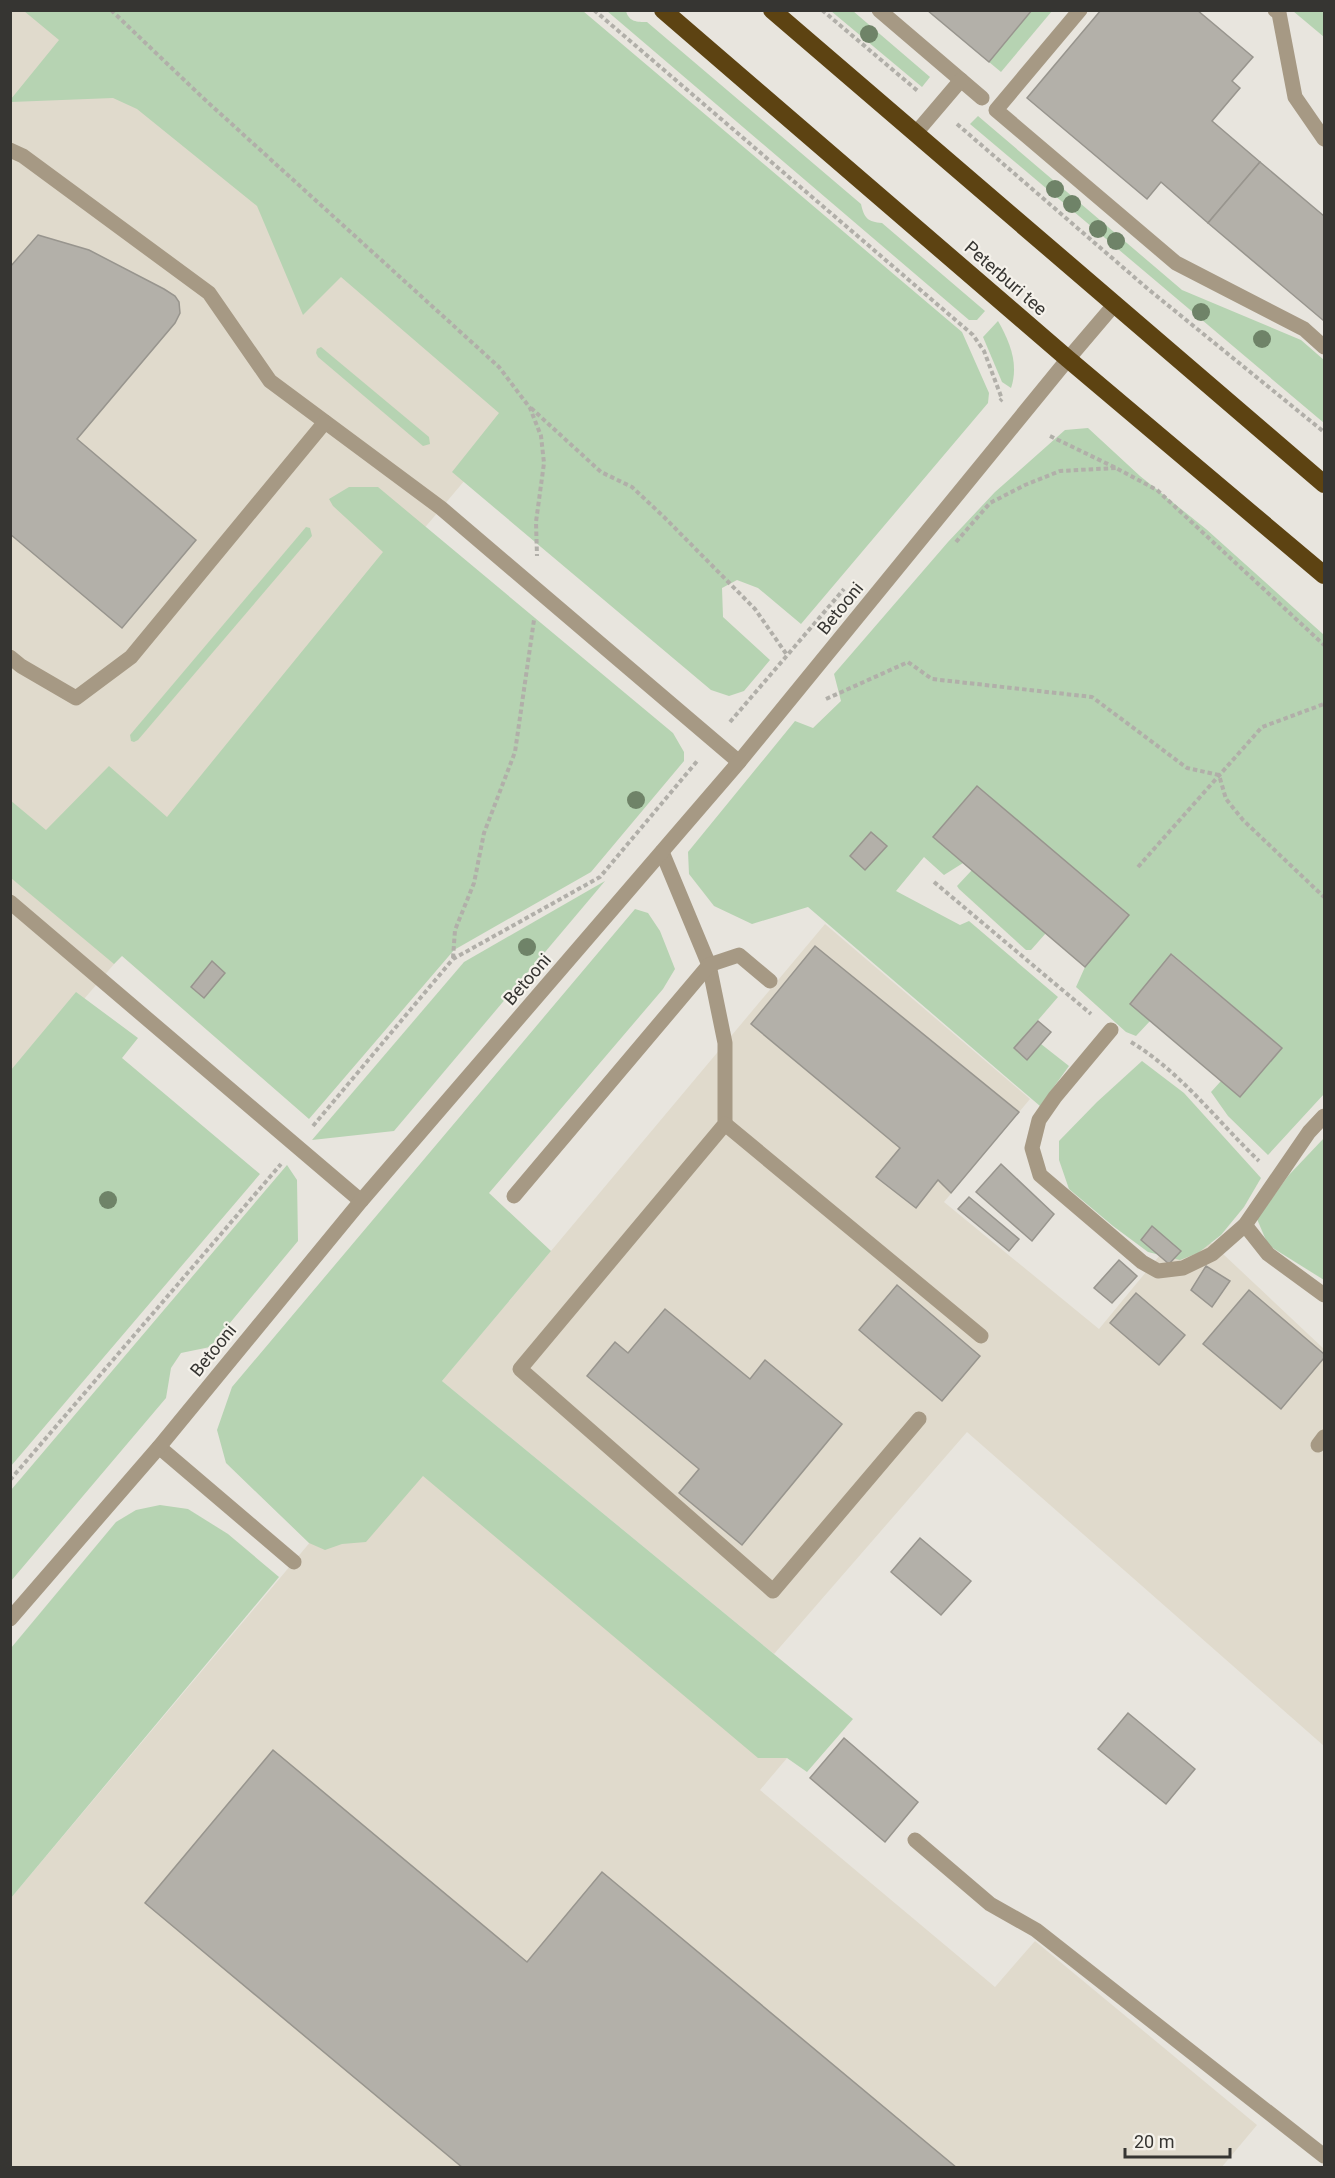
<svg xmlns="http://www.w3.org/2000/svg" width="1335" height="2178" viewBox="0 0 1335 2178" font-family="Roboto,sans-serif">
  <style>
    .built { fill: #e0dacc }
    .green { fill: #b6d3b2 }
    .building { fill: #b3b0a9; stroke: #98958e; stroke-width: 1.5 }
    .lines { fill: none; stroke-linecap: round; stroke-linejoin: round }
    .path { stroke: #b1afa9; stroke-width: 4; stroke-dasharray: 4.5 3; stroke-linecap: butt }
    .minor { stroke: #a69984; stroke-width: 15 }
    .highway { stroke: #5d4312; stroke-width: 18 }
    .tree { fill: #6f8368 }
    .labels { text-anchor: middle; dominant-baseline: central; stroke-width: 4.5; stroke-linejoin: round; paint-order: stroke }
    .street-label { font-size: 18px; fill: #363532; stroke: #f5f2eb }
  </style>
  <rect width="100%" height="100%" fill="#e8e5de"/>
  <g class="built">
    <path d="M 57,10 L 525,409 L 85,930 L 121,956 L 11,1084 L 10,11 Z"/>
    <path d="M 825,924 L 1030,1099 L 944,1202 L 1099,1329 L 1188,1221 L 1324,1349 L 1324,1746 L 967,1432 L 774,1654 L 442,1381 Z"/>
    <path d="M 404,1427 L 793,1751 L 760,1790 L 995,1987 L 1035,1941 L 1257,2125 L 1221,2168 L 11,2168 L 11,1898 L 322,1528 Z"/>
  </g>
  <g class="green">
    <path d="M 1032,10 L 1052,11 L 1001,72 L 989,62 Z"/>
    <path d="M 24,11 L 583,11 L 962,332 L 989,393 L 988,403 L 801,624 L 758,588 L 737,580 L 722,588 L 723,617 L 770,660 L 744,691 L 729,696 L 711,690 L 452,472 L 499,413 L 341,277 L 303,315 L 257,206 L 137,109 L 113,98 L 11,102 L 11,99 L 59,40 Z"/>
    <path d="M 607,11 L 626,11 C 629,22 637,22 647,22 L 861,204 C 864,218 868,222 882,223 L 985,311 L 977,320 L 969,320 Z"/>
    <path d="M 831,11 L 853,11 L 930,77 L 922,87 Z"/>
    <path d="M 1293,11 L 1324,11 L 1324,37 Z"/>
    <path d="M 978,116 L 1182,290 L 1301,340 L 1324,360 L 1324,423 L 970,124 Z"/>
    <path d="M 998,321 C 1010,342 1019,364 1011,388 L 1002,382 L 983,337 Z"/>
    <path d="M 321,347 L 429,437 L 430,444 L 423,446 L 318,357 L 316,353 L 317,349 Z"/>
    <path d="M 1088,428 L 1140,476 L 1206,529 L 1324,635 L 1324,1094 L 1268,1155 L 1228,1116 L 1211,1092 L 1221,1081 L 1240,1097 L 1282,1048 L 1172,954 L 1130,1003 L 1150,1021 L 1136,1036 L 1126,1032 L 1076,987 L 1085,967 L 1129,915 L 977,786 L 934,837 L 963,863 L 944,875 L 924,857 L 896,891 L 960,925 L 969,921 L 1058,997 L 1014,1048 L 1027,1060 L 1041,1044 L 1069,1066 L 1040,1106 L 808,907 L 752,924 L 714,906 L 689,874 L 688,852 L 795,721 L 813,728 L 841,701 L 834,674 L 948,542 L 995,492 L 1065,430 Z"/>
    <path d="M 349,487 L 378,487 L 673,733 L 684,752 L 684,761 L 591,872 L 454,950 L 309,1119 L 122,956 L 114,964 L 11,878 L 10,800 L 46,830 L 109,766 L 167,817 L 383,552 L 333,506 L 329,499 Z"/>
    <path d="M 306,527 L 310,528 L 312,536 L 138,740 L 134,742 L 131,741 L 130,735 Z"/>
    <path d="M 972,870 L 1046,933 L 1031,950 L 1026,950 L 959,889 L 957,886 Z"/>
    <path d="M 605,881 L 394,1131 L 312,1140 L 464,962 Z"/>
    <path d="M 635,909 L 648,913 L 660,931 L 675,969 L 663,989 L 489,1193 L 551,1251 L 442,1381 L 853,1719 L 807,1772 L 787,1758 L 758,1758 L 423,1476 L 366,1542 L 342,1544 L 325,1550 L 309,1543 L 226,1463 L 217,1430 L 232,1387 Z"/>
    <path d="M 76,992 L 138,1038 L 122,1058 L 260,1174 L 11,1466 L 11,1070 Z"/>
    <path d="M 1142,1061 L 1184,1093 L 1261,1178 L 1244,1207 L 1221,1235 L 1198,1253 L 1180,1260 L 1148,1252 L 1113,1226 L 1069,1189 L 1059,1160 L 1059,1141 L 1097,1102 Z"/>
    <path d="M 1324,1138 L 1324,1280 L 1268,1245 L 1257,1219 L 1288,1176 Z"/>
    <path d="M 287,1165 L 297,1180 L 298,1241 L 210,1347 L 181,1353 L 171,1368 L 166,1398 L 11,1581 L 11,1490 Z"/>
    <path d="M 160,1505 L 188,1509 L 228,1534 L 279,1577 L 11,1898 L 11,1648 L 116,1522 L 136,1510 Z"/>
  </g>
  <g class="building">
    <path d="M 927,10 L 1032,10 L 989,62 Z"/>
    <path d="M 1101,10 L 1197,10 L 1253,57 L 1232,81 L 1240,88 L 1212,121 L 1260,162 L 1208,223 L 1161,182 L 1147,199 L 1027,98 Z"/>
    <path d="M 1260,162 L 1324,216 L 1324,321 L 1208,223 Z"/>
    <path d="M 38,235 L 89,250 L 164,289 L 175,296 L 179,302 L 180,313 L 175,323 L 77,439 L 196,540 L 122,628 L 10,534 L 10,267 Z"/>
    <path d="M 977,786 L 1129,915 L 1085,967 L 933,837 Z"/>
    <path d="M 871,832 L 887,846 L 865,870 L 850,856 Z"/>
    <path d="M 815,946 L 1019,1112 L 951,1193 L 938,1180 L 916,1208 L 876,1177 L 900,1148 L 751,1024 Z"/>
    <path d="M 1171,954 L 1282,1048 L 1240,1097 L 1130,1004 Z"/>
    <path d="M 212,961 L 225,973 L 204,998 L 191,987 Z"/>
    <path d="M 1038,1021 L 1051,1032 L 1027,1060 L 1014,1048 Z"/>
    <path d="M 1001,1164 L 1054,1214 L 1032,1241 L 976,1192 Z"/>
    <path d="M 969,1197 L 1019,1239 L 1009,1251 L 958,1209 Z"/>
    <path d="M 1152,1226 L 1181,1251 L 1169,1264 L 1141,1240 Z"/>
    <path d="M 1119,1260 L 1137,1276 L 1112,1303 L 1094,1288 Z"/>
    <path d="M 1206,1266 L 1230,1281 L 1212,1307 L 1191,1290 Z"/>
    <path d="M 897,1285 L 980,1356 L 942,1401 L 859,1330 Z"/>
    <path d="M 1249,1290 L 1324,1354 L 1324,1358 L 1281,1409 L 1203,1344 Z"/>
    <path d="M 1136,1293 L 1185,1335 L 1159,1365 L 1110,1323 Z"/>
    <path d="M 665,1309 L 750,1379 L 765,1360 L 842,1424 L 742,1545 L 679,1493 L 699,1469 L 587,1376 L 615,1342 L 628,1353 Z"/>
    <path d="M 920,1538 L 971,1581 L 941,1615 L 891,1572 Z"/>
    <path d="M 1128,1713 L 1195,1769 L 1166,1804 L 1098,1749 Z"/>
    <path d="M 844,1738 L 918,1802 L 885,1842 L 810,1778 Z"/>
    <path d="M 273,1750 L 527,1962 L 602,1872 L 957,2168 L 463,2168 L 145,1903 Z"/>
  </g>
  <g class="lines">
    <g class="path">
      <path d="M 111,10 L 202,97 L 499,367 L 530,408 L 541,436 L 544,463 L 536,522 L 537,556"/>
      <path d="M 594,10 L 973,335 L 984,351 L 1002,399 L 1000,401"/>
      <path d="M 822,10 L 919,92"/>
      <path d="M 957,124 L 1148,289 L 1324,432"/>
      <path d="M 531,408 L 601,472 L 632,487 L 664,517 L 755,609 L 787,655"/>
      <path d="M 1050,436 L 1116,468 L 1157,490 L 1324,645"/>
      <path d="M 956,542 L 990,503 L 1025,485 L 1060,471 L 1116,468"/>
      <path d="M 826,699 L 908,662 L 932,679 L 1092,697 L 1187,768 L 1219,775 L 1226,799 L 1243,820 L 1324,897"/>
      <path d="M 730,722 L 844,589"/>
      <path d="M 1138,867 L 1262,727 L 1324,704"/>
      <path d="M 934,882 L 1091,1014"/>
      <path d="M 453,958 L 455,930 L 474,883 L 484,833 L 515,752 L 534,620"/>
      <path d="M 1131,1042 C 1182,1073 1217,1121 1259,1161"/>
      <path d="M 313,1126 L 453,959 L 600,877 L 698,760"/>
      <path d="M 10,1480 L 281,1164"/>
    </g>
    <g class="minor">
      <path d="M 879,10 L 982,98"/>
      <path d="M 1080,10 L 996,110 L 1176,263 L 1304,329 L 1324,347"/>
      <path d="M 1275,10 L 1279,13 L 1295,97 L 1324,139"/>
      <path d="M 915,134 L 961,80"/>
      <path d="M 10,150 L 23,156 L 209,293 L 270,381 L 441,508 L 739,762"/>
      <path d="M 10,657 L 21,666 L 76,698 L 131,657 L 325,422"/>
      <path d="M 662,852 L 709,965 L 725,1043 L 725,1124 L 520,1369 L 773,1591 L 919,1419"/>
      <path d="M 10,902 L 361,1201"/>
      <path d="M 1111,1030 L 1055,1097 L 1039,1120 L 1032,1148 L 1040,1175 L 1142,1262 L 1158,1271 L 1183,1268 L 1212,1254 L 1245,1225 L 1309,1132 L 1324,1116"/>
      <path d="M 725,1124 L 981,1336"/>
      <path d="M 514,1196 L 709,965 L 739,955 L 770,981"/>
      <path d="M 1245,1225 L 1268,1254 L 1324,1295"/>
      <path d="M 1318,1445 L 1324,1437"/>
      <path d="M 159,1447 L 294,1562"/>
      <path d="M 10,1619 L 159,1447 L 361,1201 L 739,762 L 1068,359 L 1114,305"/>
      <path d="M 915,1840 L 990,1904 L 1036,1930 L 1324,2156"/>
    </g>
    <g class="highway">
      <path d="M 663,10 L 1068,359 L 1324,575"/>
      <path d="M 772,10 L 1324,484"/>
    </g>
  </g>
  <g class="tree">
    <circle cx="869" cy="34" r="9"/>
    <circle cx="1055" cy="189" r="9"/>
    <circle cx="1072" cy="204" r="9"/>
    <circle cx="1098" cy="229" r="9"/>
    <circle cx="1116" cy="241" r="9"/>
    <circle cx="1201" cy="312" r="9"/>
    <circle cx="1262" cy="339" r="9"/>
    <circle cx="636" cy="800" r="9"/>
    <circle cx="527" cy="947" r="9"/>
    <circle cx="108" cy="1200" r="9"/>
  </g>
  <g class="labels">
    <g class="street-label">
      <text transform="translate(1006 278) rotate(41)">Peterburi tee</text>
      <text transform="translate(840 608) rotate(-51)">Betooni</text>
      <text transform="translate(527 979) rotate(-49)">Betooni</text>
      <text transform="translate(213 1350) rotate(-51)">Betooni</text>
    </g>
  </g>
  <rect width="1335" height="2178" fill="none" stroke="#363532" stroke-width="24"/>
  <path d="M1125 2148v9h105v-9" fill="none" stroke="#363532" stroke-width="3"/>
  <text x="1134" y="2148" font-size="18" fill="#363532" stroke="#f5f2eb" stroke-width="4.5" paint-order="stroke">20 m</text>
</svg>
